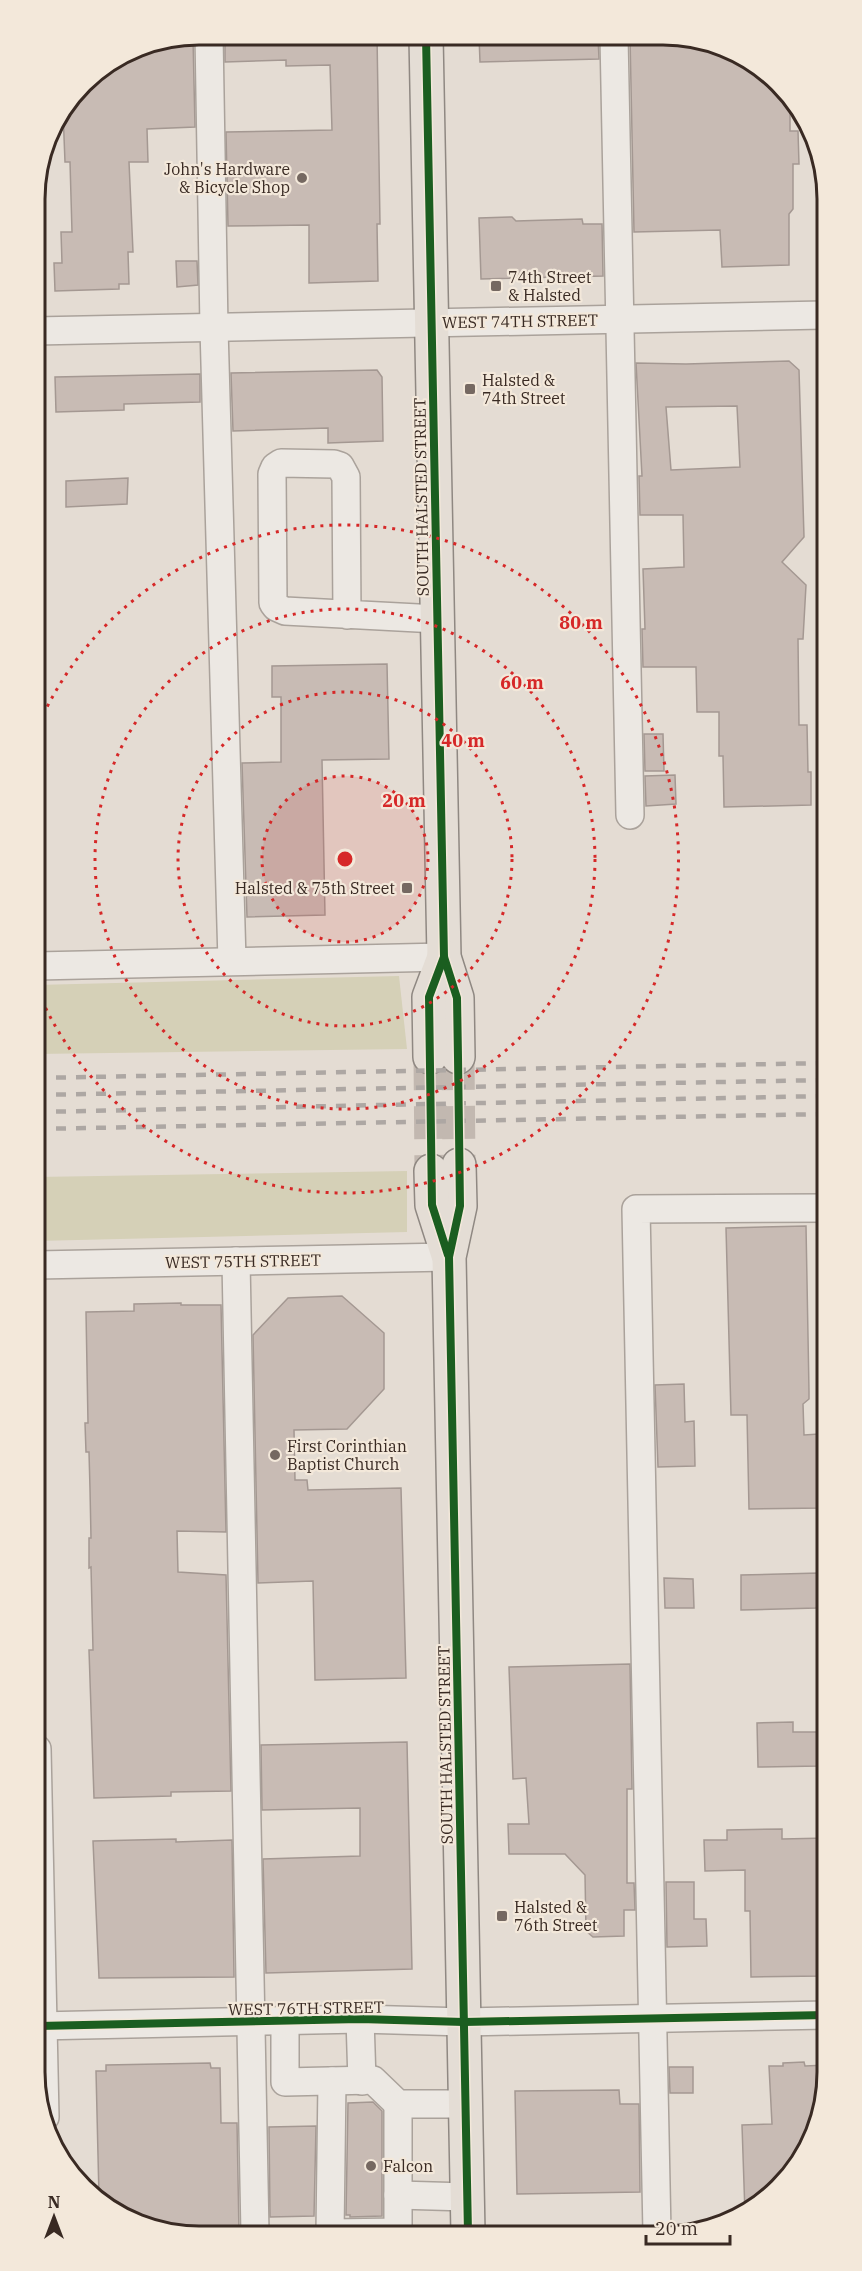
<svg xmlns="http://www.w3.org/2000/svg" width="862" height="2271" viewBox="0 0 862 2271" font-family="'IBM Plex Serif',serif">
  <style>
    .green { fill: #d5d0b7 }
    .building { fill: #c8bbb4; stroke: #a49892; stroke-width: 1.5; fill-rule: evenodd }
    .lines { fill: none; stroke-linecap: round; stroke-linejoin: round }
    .major-tunnel { stroke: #c2b8b0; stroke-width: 33; stroke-dasharray: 33 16; stroke-linecap: butt }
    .minor-casing { stroke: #aaa29b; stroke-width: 30 }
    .major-casing { stroke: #8f8882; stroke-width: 36 }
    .minor { stroke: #ece8e3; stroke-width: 27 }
    .major { stroke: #e4ddd5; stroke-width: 33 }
    .rail { stroke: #ada7a3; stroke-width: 4.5; stroke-dasharray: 10 10; stroke-linecap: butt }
    .cycleway-casing { stroke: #f3e8da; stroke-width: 11 }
    .cycleway { stroke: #1b5e20; stroke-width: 8 }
    .ring { fill: none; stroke: #d62828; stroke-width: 3; stroke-dasharray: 3 6 }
    .poi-dot { fill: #756861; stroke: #f3e8da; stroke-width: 2 }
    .labels { text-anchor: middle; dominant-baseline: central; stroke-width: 4.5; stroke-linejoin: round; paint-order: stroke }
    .poi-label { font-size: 16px; fill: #392a23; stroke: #f3e8da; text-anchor: start }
    .street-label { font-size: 16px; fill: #392a23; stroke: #f3e8da }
    .rim { fill: none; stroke: #392a23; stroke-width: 3 }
    .centre { fill: #d62828; stroke: #f3e8da; stroke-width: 3 }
    .ring-label { font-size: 18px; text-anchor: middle; font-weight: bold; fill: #d62828; stroke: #f3e8da; stroke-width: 4.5; stroke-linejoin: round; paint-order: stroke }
  </style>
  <rect width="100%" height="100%" fill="#e4dcd3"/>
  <g class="green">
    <path d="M 399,976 L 407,1049 L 36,1054 L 36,985 Z"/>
    <path d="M 407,1171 L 407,1232 L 36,1241 L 36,1177 Z"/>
  </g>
  <g class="building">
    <path d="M 229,35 L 377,36 L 380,224 L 377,224 L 378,281 L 309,283 L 309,225 L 228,226 L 226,132 L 332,130 L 330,65 L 286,66 L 286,60 L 225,62 L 225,38 L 229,38 Z"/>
    <path d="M 479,36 L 598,37 L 599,59 L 480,62 Z"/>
    <path d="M 630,37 L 695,38 L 779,83 L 790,103 L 790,131 L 798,131 L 799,164 L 793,164 L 793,209 L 789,214 L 789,265 L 722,267 L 720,230 L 634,232 Z"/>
    <path d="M 175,39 L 193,39 L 195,127 L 147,129 L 148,162 L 129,162 L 133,252 L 128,252 L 129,284 L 119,284 L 119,289 L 55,291 L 54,263 L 62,263 L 61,232 L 72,232 L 70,162 L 65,162 L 63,111 L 90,76 L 137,47 Z"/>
    <path d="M 512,217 L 516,221 L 582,219 L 583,224 L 602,224 L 603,276 L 481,279 L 479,218 Z"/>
    <path d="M 176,261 L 197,261 L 198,285 L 177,287 Z"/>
    <path d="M 789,361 L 799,370 L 804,537 L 782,562 L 806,585 L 803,639 L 798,639 L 799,725 L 807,725 L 808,772 L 811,772 L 811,805 L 724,807 L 723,756 L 719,756 L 719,712 L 697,712 L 696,667 L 643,667 L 642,629 L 645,629 L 643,569 L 684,567 L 683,515 L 640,515 L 639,476 L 642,476 L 636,363 L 686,364 ZM 737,406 L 740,467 L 671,470 L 666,407 Z"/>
    <path d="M 377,370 L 382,377 L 383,441 L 328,443 L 328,428 L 233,431 L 231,373 Z"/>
    <path d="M 200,374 L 200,402 L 124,404 L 124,410 L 56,412 L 55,377 Z"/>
    <path d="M 128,478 L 127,504 L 66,507 L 66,481 Z"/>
    <path d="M 387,664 L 389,759 L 322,760 L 325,915 L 247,917 L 242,763 L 281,762 L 281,697 L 272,697 L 272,666 Z"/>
    <path d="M 644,734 L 663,734 L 664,771 L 645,771 Z"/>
    <path d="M 675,775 L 676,804 L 646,806 L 645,776 Z"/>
    <path d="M 806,1226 L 809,1391 L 809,1399 L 803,1404 L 804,1435 L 819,1434 L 823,1508 L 749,1509 L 747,1415 L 731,1415 L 726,1228 Z"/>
    <path d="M 342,1296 L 384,1333 L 384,1389 L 347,1429 L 294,1430 L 295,1480 L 307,1480 L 308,1490 L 401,1488 L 406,1678 L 315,1680 L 313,1581 L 258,1583 L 253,1335 L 288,1298 Z"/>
    <path d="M 181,1303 L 181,1305 L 221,1305 L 226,1532 L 177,1531 L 178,1572 L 226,1575 L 231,1791 L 171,1792 L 171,1796 L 94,1798 L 89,1650 L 93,1650 L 91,1567 L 89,1568 L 89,1538 L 91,1538 L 90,1489 L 89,1452 L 86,1452 L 85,1423 L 88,1423 L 86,1312 L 134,1311 L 134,1304 Z"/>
    <path d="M 684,1384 L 685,1422 L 694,1421 L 695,1466 L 658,1467 L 655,1385 Z"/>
    <path d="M 819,1573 L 825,1579 L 825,1594 L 816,1608 L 741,1610 L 741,1575 Z"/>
    <path d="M 664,1578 L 693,1579 L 694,1608 L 665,1608 Z"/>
    <path d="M 630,1664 L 632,1789 L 627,1789 L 627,1883 L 634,1883 L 635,1910 L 624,1910 L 624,1936 L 593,1937 L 586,1931 L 585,1875 L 565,1854 L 509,1854 L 508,1824 L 529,1824 L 526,1778 L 513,1779 L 509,1667 Z"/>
    <path d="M 793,1722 L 793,1732 L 817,1732 L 819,1766 L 758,1767 L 757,1723 Z"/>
    <path d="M 407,1742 L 412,1969 L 266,1973 L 263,1859 L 360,1856 L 360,1808 L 262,1810 L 261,1745 Z"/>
    <path d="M 782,1829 L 782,1839 L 827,1838 L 827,1899 L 821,1904 L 822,1922 L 819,1931 L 818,1957 L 821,1962 L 822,1976 L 751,1977 L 750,1911 L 745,1911 L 745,1870 L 705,1871 L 704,1840 L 727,1840 L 727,1830 Z"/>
    <path d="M 176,1839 L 176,1842 L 232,1840 L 234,1977 L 99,1978 L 93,1841 Z"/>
    <path d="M 666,1882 L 694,1882 L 694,1919 L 706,1919 L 707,1946 L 667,1947 Z"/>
    <path d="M 804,2062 L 805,2066 L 827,2065 L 827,2082 L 815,2134 L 787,2180 L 745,2214 L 742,2125 L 772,2124 L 769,2066 L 783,2066 L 783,2063 Z"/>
    <path d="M 210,2063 L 211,2068 L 220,2068 L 221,2123 L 237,2123 L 239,2233 L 168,2233 L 99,2197 L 96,2071 L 106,2071 L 106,2065 Z"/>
    <path d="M 669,2067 L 693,2067 L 693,2093 L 670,2093 Z"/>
    <path d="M 619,2090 L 620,2104 L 639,2104 L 640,2192 L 517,2194 L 515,2091 Z"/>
    <path d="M 373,2102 L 382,2111 L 382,2216 L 350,2217 L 350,2215 L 346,2215 L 348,2103 Z"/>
    <path d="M 316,2126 L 314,2216 L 270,2217 L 269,2127 Z"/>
  </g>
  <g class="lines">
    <g class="major-tunnel">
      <path d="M 430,1057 L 431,1171"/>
      <path d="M 458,1057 L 459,1165"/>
    </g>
    <defs>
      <g id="minor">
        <path d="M 209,35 L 214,328 L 232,961"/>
        <path d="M 614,37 L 630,815"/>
        <path d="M 35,331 L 824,315"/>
        <path d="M 347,615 L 346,477 L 340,466 L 334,464 L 281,463 L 275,467 L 272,474 L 273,603 L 276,607 L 285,611 L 437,619"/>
        <path d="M 36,966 L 444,957"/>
        <path d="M 236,1261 L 255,2233"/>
        <path d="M 36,1265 L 449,1257"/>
        <path d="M 37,1749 L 45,2117"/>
        <path d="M 360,2019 L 362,2081"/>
        <path d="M 285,2021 L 285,2082 L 373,2080 L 398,2104 L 466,2104"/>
        <path d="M 38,2026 L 360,2019 L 464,2022 L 827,2015"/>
        <path d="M 398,2195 L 467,2197"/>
        <path d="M 330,2233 L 332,2081"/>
        <path d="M 332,2233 L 398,2232 L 398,2104"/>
        <path d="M 657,2233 L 636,1209 L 826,1208"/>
      </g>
      <g id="major">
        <path d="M 426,36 L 444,957 L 457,998 L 458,1057"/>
        <path d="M 430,1057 L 429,997 L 444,957"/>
        <path d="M 459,1165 L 460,1206 L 449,1257 L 468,2233"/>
        <path d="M 431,1171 L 432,1205 L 448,1255"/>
      </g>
    </defs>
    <use href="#minor" class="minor-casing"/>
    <use href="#major" class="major-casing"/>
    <use href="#minor" class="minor"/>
    <use href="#major" class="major"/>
    <g class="rail">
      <path d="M 36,1078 L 826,1063"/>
      <path d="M 36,1095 L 826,1080"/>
      <path d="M 36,1112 L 826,1096"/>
      <path d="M 36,1129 L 826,1114"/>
    </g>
    <defs>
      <g id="cycleway">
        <path d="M 426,36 L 444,957 L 457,998 L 458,1057 L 460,1206 L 449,1257 L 468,2233"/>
        <path d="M 444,957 L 429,997 L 432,1205 L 448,1255"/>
        <path d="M 38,2026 L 360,2019 L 464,2022 L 827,2015"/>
      </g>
    </defs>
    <use href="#cycleway" class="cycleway-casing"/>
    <use href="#cycleway" class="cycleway"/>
  </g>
  <circle cx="345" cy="859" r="83" fill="#d62828" fill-opacity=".12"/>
  <g class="ring">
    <circle cx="345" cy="859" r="83"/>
    <circle cx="345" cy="859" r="167"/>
    <circle cx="345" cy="859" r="250"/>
    <path d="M36 731A334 334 0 1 1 36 987"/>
  </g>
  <g class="poi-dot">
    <circle cx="302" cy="178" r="6"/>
    <rect x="490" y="280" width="12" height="12" rx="3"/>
    <rect x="464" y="383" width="12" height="12" rx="3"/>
    <rect x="401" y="882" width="12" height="12" rx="3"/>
    <circle cx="275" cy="1455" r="6"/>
    <rect x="496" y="1910" width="12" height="12" rx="3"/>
    <circle cx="371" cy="2166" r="6"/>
  </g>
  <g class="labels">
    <g class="poi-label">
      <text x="290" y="169" text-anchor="end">John's Hardware<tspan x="290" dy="18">&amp; Bicycle Shop</tspan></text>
      <text x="508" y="277">74th Street<tspan x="508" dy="18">&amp; Halsted</tspan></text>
      <text x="482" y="380">Halsted &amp;<tspan x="482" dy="18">74th Street</tspan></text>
      <text x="395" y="888" text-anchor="end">Halsted &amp; 75th Street</text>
      <text x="287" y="1446">First Corinthian<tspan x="287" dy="18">Baptist Church</tspan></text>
      <text x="514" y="1907">Halsted &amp;<tspan x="514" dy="18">76th Street</tspan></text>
      <text x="383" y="2166">Falcon</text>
    </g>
    <g class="street-label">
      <text transform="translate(520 321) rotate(-1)">WEST 74TH STREET</text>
      <text transform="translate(421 497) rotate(-91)">SOUTH HALSTED STREET</text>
      <text transform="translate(243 1261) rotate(-1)">WEST 75TH STREET</text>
      <text transform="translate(445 1745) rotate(-91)">SOUTH HALSTED STREET</text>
      <text transform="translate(306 2008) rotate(-1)">WEST 76TH STREET</text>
    </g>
  </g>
  <path d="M0 0H862V2271H0ZM199 45H663A154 154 0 0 1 817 199V2072A154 154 0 0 1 663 2226H199A154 154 0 0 1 45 2072V199A154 154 0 0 1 199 45Z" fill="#f3e8da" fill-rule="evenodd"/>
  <path class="rim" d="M199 45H663A154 154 0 0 1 817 199V2072A154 154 0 0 1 663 2226H199A154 154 0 0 1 45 2072V199A154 154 0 0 1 199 45Z"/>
  <circle cx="345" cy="859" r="9" class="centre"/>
  <g class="ring-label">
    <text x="581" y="629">80 m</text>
    <text x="522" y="689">60 m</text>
    <text x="463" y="747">40 m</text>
    <text x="404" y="807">20 m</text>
  </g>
  <g transform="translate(54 2217)" stroke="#f3e8da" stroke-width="4.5" paint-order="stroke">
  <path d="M0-4.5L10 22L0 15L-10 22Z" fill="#392a23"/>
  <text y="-9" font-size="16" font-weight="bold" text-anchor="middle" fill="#392a23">N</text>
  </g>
  <path d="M646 2235v9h84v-9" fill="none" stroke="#392a23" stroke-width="3"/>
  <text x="655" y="2235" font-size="18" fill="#392a23" stroke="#f3e8da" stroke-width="4.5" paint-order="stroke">20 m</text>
</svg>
